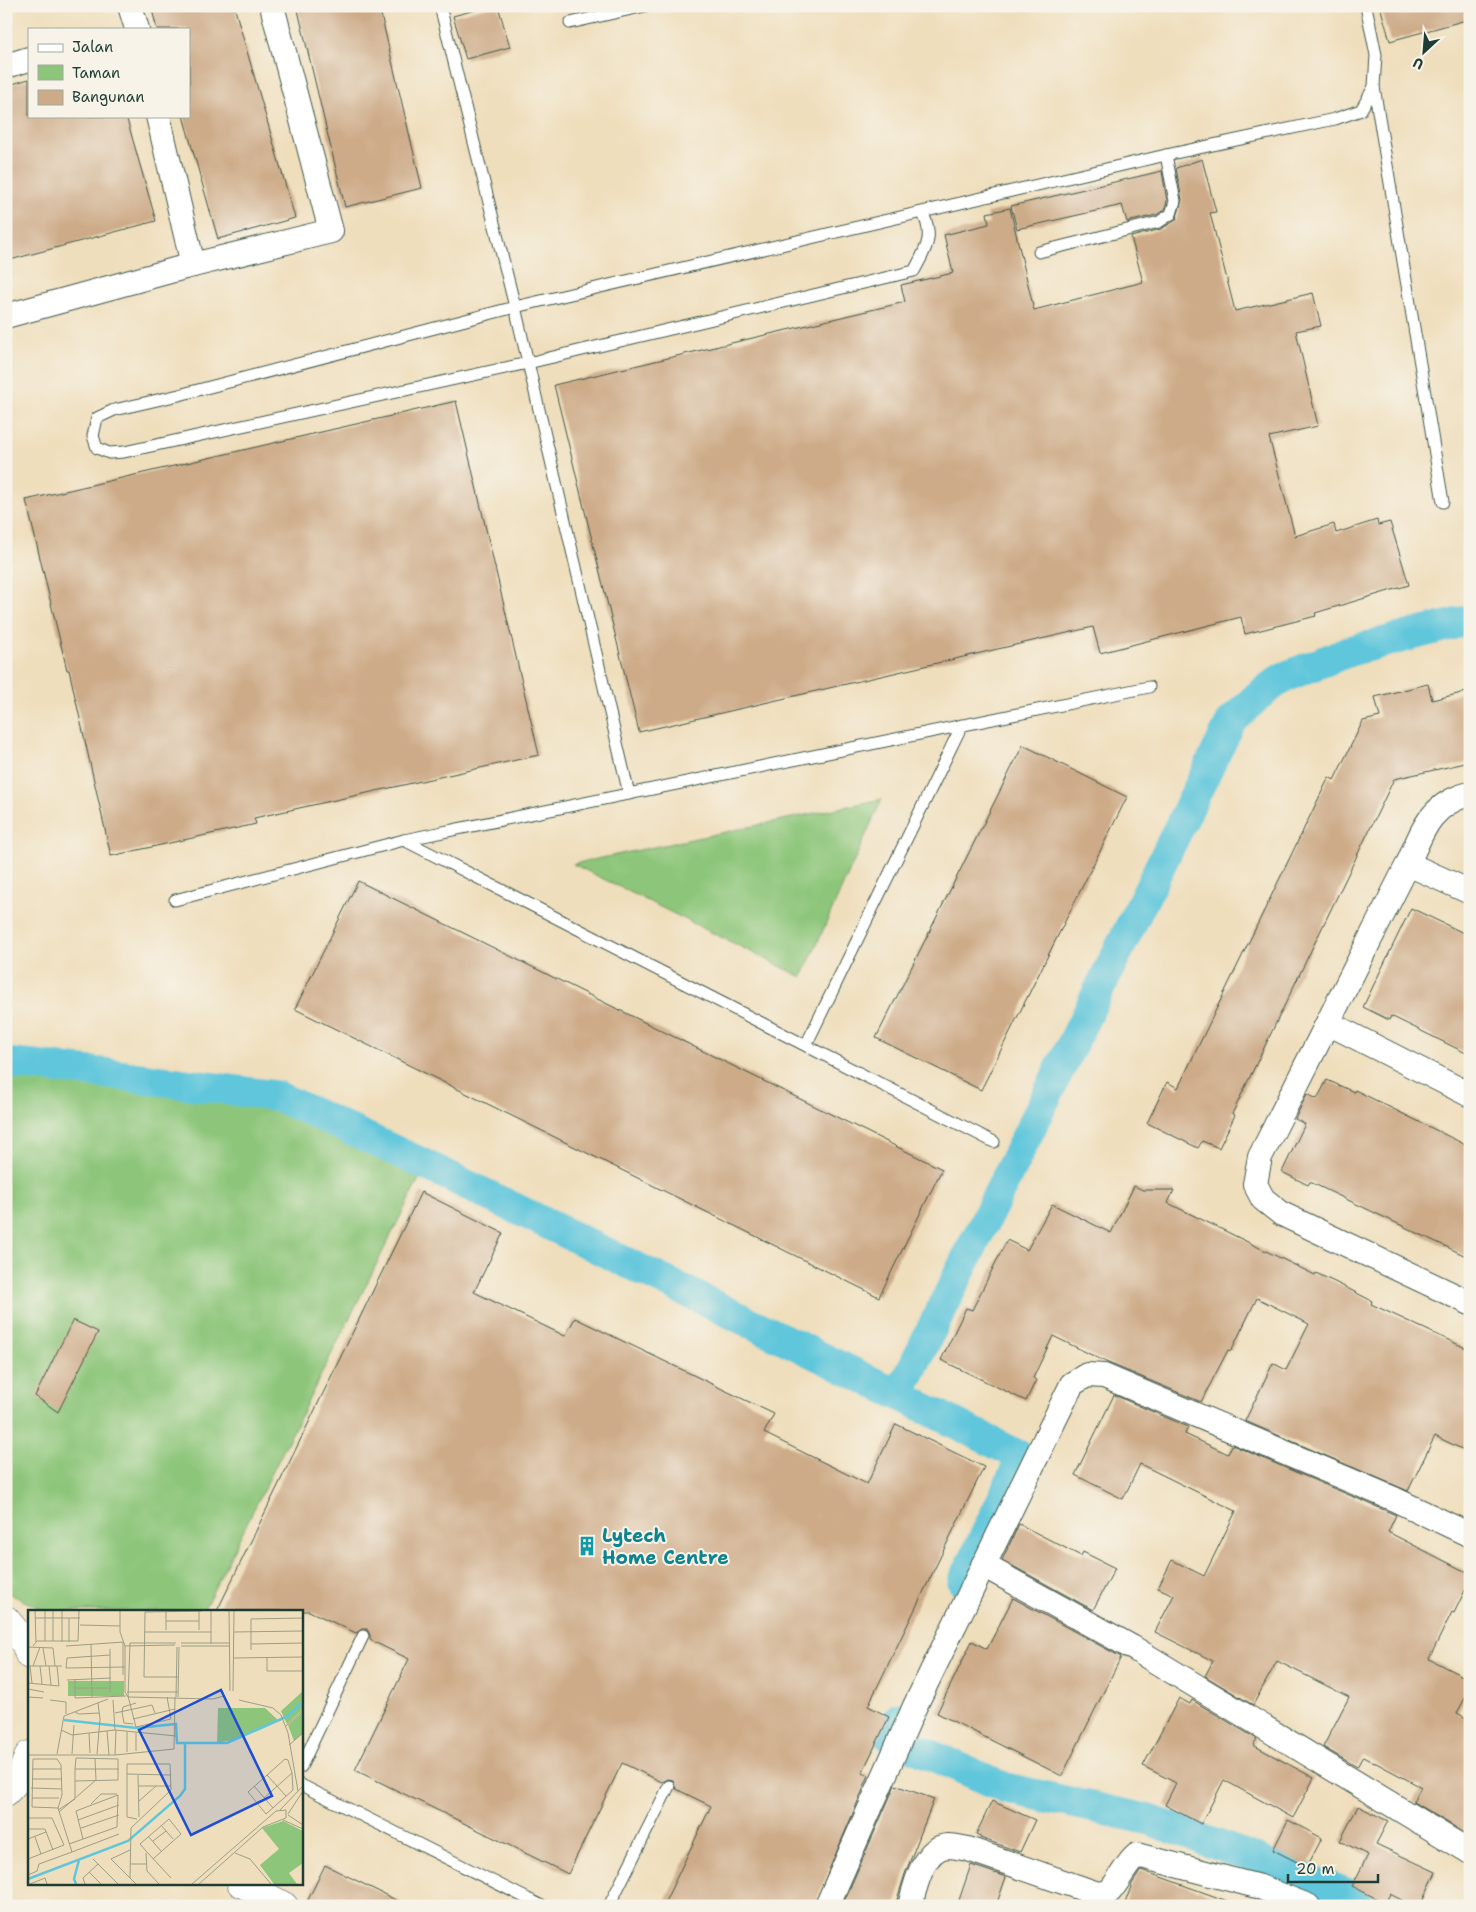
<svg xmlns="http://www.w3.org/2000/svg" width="1476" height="1912" viewBox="0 0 1476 1912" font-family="'Shantell Sans',sans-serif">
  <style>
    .green { fill: #8dc67a; stroke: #568257 }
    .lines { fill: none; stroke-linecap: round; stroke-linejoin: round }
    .canal { stroke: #5fc6db; stroke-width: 31 }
    .building { fill: #cdab88 }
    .lane-casing { stroke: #3e5548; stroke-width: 13 }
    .street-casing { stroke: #3e5548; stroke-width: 26 }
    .secondary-casing { stroke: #3e5548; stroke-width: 29 }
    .lane { stroke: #fff; stroke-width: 11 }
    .street { stroke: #fff; stroke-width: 24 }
    .secondary { stroke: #fff; stroke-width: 28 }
    .labels { text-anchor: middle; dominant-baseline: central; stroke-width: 4; stroke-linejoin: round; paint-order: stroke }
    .culture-label { font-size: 19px; font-weight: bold; fill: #0d838f; stroke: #f7f3e8; text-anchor: start }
    .inset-river { fill: none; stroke: #5fc6db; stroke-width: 2.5 }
    .inset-road { fill: none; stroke: #9c9e86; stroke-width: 1 }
    .view { fill: #1d4ed8; fill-opacity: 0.15; stroke: #1d4ed8; stroke-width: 2.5 }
    .inset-edge { fill: none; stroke: #1f3d34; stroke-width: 2.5 }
  </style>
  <rect width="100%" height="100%" fill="#f7f3e8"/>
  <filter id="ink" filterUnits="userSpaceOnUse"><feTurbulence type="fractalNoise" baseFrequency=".02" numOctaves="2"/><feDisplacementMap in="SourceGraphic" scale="10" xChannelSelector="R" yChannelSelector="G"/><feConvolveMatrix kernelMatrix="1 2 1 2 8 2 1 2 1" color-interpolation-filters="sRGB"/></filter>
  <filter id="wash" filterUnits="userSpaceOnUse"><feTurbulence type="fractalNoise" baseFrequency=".0096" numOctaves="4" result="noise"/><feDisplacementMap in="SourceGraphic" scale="20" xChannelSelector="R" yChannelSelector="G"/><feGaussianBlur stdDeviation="1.12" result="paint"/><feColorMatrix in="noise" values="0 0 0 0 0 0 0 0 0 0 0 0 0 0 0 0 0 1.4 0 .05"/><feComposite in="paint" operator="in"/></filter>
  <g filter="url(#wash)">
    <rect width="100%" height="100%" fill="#efdebc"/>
    <g class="green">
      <path d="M 882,799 L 802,977 L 573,864 Z"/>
      <path d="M 6,1063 L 111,1074 L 277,1096 L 426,1165 L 203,1611 L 45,1611 L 6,1592 Z"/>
    </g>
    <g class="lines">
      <g class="canal">
        <path d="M 6,1063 L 111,1074 L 277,1096 L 426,1165 L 899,1395 L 1231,722 L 1258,696 L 1282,678 L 1350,651 L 1470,620"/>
        <path d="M 899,1395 L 1022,1457 L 963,1582"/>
        <path d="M 899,1718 L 890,1737 L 1006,1788 L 1150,1820 L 1381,1906"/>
      </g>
    </g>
    <g id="blocks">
      <g class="building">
        <path d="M 151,6 L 234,6 L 295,218 L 218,239 L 183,116 L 189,116 L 189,29 L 157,29 Z"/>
        <path d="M 297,6 L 379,6 L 422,188 L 345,207 Z"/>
        <path d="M 490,6 L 498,6 L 510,47 L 466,59 L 453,16 Z"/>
        <path d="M 1380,6 L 1470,6 L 1470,19 L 1390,41 Z"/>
        <path d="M 29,79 L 29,116 L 126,116 L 156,221 L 6,261 L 6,86 Z"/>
        <path d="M 1202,159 L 1216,212 L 1210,213 L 1235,311 L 1313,293 L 1321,326 L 1296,331 L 1318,426 L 1269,437 L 1295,536 L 1334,524 L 1336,533 L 1377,520 L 1378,525 L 1390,522 L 1409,585 L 1315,613 L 1316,616 L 1245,634 L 1241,617 L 1100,653 L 1093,627 L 639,732 L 554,385 L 905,302 L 901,285 L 953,273 L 944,235 L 989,224 L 987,213 L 1010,208 L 1034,310 L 1143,282 L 1131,237 L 1161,229 L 1176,220 L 1182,200 L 1176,168 Z"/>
        <path d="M 1162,171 L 1167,201 L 1165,209 L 1156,215 L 1127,222 L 1122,205 L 1017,229 L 1011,206 Z"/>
        <path d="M 456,401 L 539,755 L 254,818 L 256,824 L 111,856 L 69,670 L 67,670 L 26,500 Z"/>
        <path d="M 1428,684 L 1432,700 L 1470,691 L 1470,762 L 1394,779 L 1232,1114 L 1235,1115 L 1219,1148 L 1202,1141 L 1198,1148 L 1147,1123 L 1167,1082 L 1178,1088 L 1329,777 L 1334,780 L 1363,721 L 1380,717 L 1375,697 Z"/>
        <path d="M 1023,745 L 1127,797 L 981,1090 L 876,1038 Z"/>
        <path d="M 358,881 L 942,1169 L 879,1297 L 295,1009 Z"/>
        <path d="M 1411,908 L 1470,936 L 1470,1055 L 1391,1016 L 1389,1020 L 1363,1007 Z"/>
        <path d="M 1327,1080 L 1354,1092 L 1355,1090 L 1470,1147 L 1470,1258 L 1310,1182 L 1308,1185 L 1282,1172 L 1305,1124 L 1295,1119 L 1307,1094 L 1317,1099 Z"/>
        <path d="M 1134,1186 L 1143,1190 L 1174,1190 L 1168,1203 L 1315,1275 L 1316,1273 L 1347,1288 L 1372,1301 L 1371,1304 L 1470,1350 L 1470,1453 L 1435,1436 L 1408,1491 L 1245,1421 L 1273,1363 L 1286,1370 L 1309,1324 L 1257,1298 L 1231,1351 L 1228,1350 L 1201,1402 L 1106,1362 L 1053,1336 L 1033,1378 L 1036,1380 L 1026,1401 L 941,1360 L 966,1308 L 972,1310 L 1007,1240 L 1027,1250 L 1052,1204 L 1111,1233 Z"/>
        <path d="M 421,1192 L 503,1233 L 474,1292 L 565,1336 L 575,1318 L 774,1414 L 764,1433 L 867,1484 L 896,1424 L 984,1467 L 868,1706 L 889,1717 L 862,1773 L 869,1775 L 814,1906 L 663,1906 L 711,1806 L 676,1789 L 673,1780 L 668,1779 L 662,1782 L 622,1763 L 568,1874 L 355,1770 L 409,1659 L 370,1640 L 370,1635 L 367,1629 L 362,1629 L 356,1633 L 309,1611 L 217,1611 Z"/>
        <path d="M 73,1320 L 98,1332 L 58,1412 L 35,1396 Z"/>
        <path d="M 1114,1395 L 1188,1427 L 1185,1434 L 1228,1454 L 1232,1445 L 1396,1515 L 1388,1532 L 1470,1574 L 1470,1580 L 1454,1613 L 1452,1612 L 1429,1659 L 1470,1680 L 1470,1689 L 1457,1713 L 1470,1720 L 1470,1836 L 1413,1802 L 1421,1787 L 1363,1756 L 1357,1767 L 1323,1747 L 1349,1697 L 1277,1661 L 1253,1705 L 1205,1676 L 1213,1661 L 1155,1632 L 1174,1595 L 1158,1588 L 1172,1560 L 1204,1576 L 1236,1511 L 1140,1464 L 1123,1499 L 1075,1475 Z"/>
        <path d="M 1019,1524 L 1081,1556 L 1083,1552 L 1115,1568 L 1093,1610 L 1002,1560 Z"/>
        <path d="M 1013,1598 L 1121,1657 L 1062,1776 L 937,1713 L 972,1641 L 987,1649 Z"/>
        <path d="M 1179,1698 L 1190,1704 L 1192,1700 L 1257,1739 L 1253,1745 L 1314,1778 L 1293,1818 L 1224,1780 L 1201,1824 L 1165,1805 L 1176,1783 L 1143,1766 Z"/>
        <path d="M 895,1785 L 934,1799 L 905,1874 L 895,1906 L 842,1906 Z"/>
        <path d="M 992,1801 L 1035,1820 L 1020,1852 L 980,1838 L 980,1836 L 976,1834 Z"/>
        <path d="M 1358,1806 L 1388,1821 L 1376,1844 L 1436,1872 L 1420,1906 L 1413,1906 L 1390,1894 L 1385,1903 L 1352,1886 L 1368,1855 L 1340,1841 Z"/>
        <path d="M 1288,1820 L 1322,1838 L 1307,1867 L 1273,1850 Z"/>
        <path d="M 325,1865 L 408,1906 L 305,1906 Z"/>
        <path d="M 971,1865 L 1006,1877 L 996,1906 L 957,1906 Z"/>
        <path d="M 1141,1870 L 1233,1903 L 1232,1906 L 1124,1906 L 1132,1884 Z"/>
      </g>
    </g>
  </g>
  <g filter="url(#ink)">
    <use href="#blocks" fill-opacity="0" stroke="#3e5548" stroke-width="1"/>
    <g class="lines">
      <defs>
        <g id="lane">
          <path d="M 440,6 L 515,307 L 629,794"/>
          <path d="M 1366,6 L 1376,55 L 1374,87 L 1443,502"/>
          <path d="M 570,23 L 645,6"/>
          <path d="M 922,212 C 935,236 926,249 914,271 L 528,363 L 124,452 L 109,453 L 97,448 L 93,436 L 97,418 L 114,410 L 179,395 L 515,307 L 1166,155 L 1335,119 L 1361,110 L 1374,87"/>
          <path d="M 1039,252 L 1159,222 L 1171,214 L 1175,201 L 1166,155"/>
          <path d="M 404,840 L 994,1142"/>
          <path d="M 175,900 L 404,840 L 1149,687"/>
          <path d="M 806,1045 L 962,725"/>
          <path d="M 301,1767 L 363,1636"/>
          <path d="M 301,1785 L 542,1906"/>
          <path d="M 609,1906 L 669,1786"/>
        </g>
        <g id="street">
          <path d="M 130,6 L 137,29"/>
          <path d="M 6,66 L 29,59"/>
          <path d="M 158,116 L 193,265"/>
          <path d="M 6,316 L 185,267 L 331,231 L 272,6"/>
          <path d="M 1470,794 C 1431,803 1422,831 1408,864 L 1260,1157 L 1255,1184 L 1263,1199 L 1282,1214 L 1470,1303"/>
          <path d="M 1408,864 L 1470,892"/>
          <path d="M 1328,1023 L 1470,1095"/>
          <path d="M 983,1565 L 1135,1649 L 1470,1852"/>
          <path d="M 827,1906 L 915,1706 L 1072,1384 L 1087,1375 L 1104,1376 L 1394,1499 L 1470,1535"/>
          <path d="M 910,1906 C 915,1887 923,1847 948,1846 C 955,1846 962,1848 968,1849 L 1098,1894 L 1109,1892 C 1120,1880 1125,1865 1137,1855 L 1260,1887 L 1308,1906"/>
        </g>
        <g id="secondary">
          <path d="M 6,1620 L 25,1643 L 29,1655"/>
          <path d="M 6,1792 L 20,1777 L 29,1755"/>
          <path d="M 241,1883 L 284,1906"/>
        </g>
      </defs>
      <use href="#lane" class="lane-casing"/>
      <use href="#street" class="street-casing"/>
      <use href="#secondary" class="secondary-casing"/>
      <use href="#lane" class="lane"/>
      <use href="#street" class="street"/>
      <use href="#secondary" class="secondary"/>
    </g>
  </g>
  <defs>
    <symbol id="building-bare" viewBox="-9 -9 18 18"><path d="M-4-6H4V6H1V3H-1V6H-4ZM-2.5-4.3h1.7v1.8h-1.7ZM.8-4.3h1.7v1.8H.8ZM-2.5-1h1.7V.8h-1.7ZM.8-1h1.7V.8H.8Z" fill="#0f9aa8" stroke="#f7f3e8" stroke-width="2.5" paint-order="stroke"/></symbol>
  </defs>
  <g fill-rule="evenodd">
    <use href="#building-bare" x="573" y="1532" width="28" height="28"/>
  </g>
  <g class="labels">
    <g class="culture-label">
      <text x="602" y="1535">Lytech<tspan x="602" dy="22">Home Centre</tspan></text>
    </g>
  </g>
  <g transform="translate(28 1610)">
    <rect width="275" height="275" fill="#efdebc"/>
    <path d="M 40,71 L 96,71 L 96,86 L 40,86 ZM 275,81 L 275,99 L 259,114 L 253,101 ZM 190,98 L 237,98 L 251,111 L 209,129 L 189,133 ZM 275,101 L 275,123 L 266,131 L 260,115 ZM 255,211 L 275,221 L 275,253 L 261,263 L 269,274 L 246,274 L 232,255 L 251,239 L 234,218 Z" fill="#8dc67a"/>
    <path class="inset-river" d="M 260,106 L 275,92M 36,110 L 109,118 L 148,114 L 149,133 L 157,133M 0,269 L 100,231 L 152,186 L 157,179 L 157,133 L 199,133 L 260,106M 48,274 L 46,269 L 51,250"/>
    <path class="inset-road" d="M 7,1 L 8,32M 17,1 L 17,31M 25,1 L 25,31M 92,1 L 92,22 L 97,36 L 97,82M 138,1 L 138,20M 171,1 L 171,20M 183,1 L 183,34M 201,1 L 202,81M 7,8 L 52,8M 41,8 L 41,32M 138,11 L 171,11M 52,15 L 92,16M 117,22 L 183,22M 206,22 L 275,21M 50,31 L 51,1M 34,32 L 34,1M 95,32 L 95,65M 102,33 L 148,33M 153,33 L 201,33M 63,34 L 64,87M 223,34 L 275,33M 5,36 L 9,31 L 50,31M 38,36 L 96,32M 97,36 L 147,35M 153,36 L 201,36M 0,37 L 25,38 L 27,56M 15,38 L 18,56M 82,39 L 82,82M 223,40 L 223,9 L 275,8M 82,45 L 39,48 L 38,58 L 97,57M 205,48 L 275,47M 239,48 L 239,61 L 275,61M 0,56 L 34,56M 2,56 L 4,73M 5,56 L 12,37M 12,56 L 14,74M 21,56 L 23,75M 151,67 L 116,67 L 117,2 L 174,1M 47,69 L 47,88 L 98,86M 39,70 L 83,68M 0,73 L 31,76 L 29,56M 46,78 L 82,78M 0,79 L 16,82M 205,81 L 206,1M 97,82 L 100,87 L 185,89 L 196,86M 99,82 L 150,82M 100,86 L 108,117 L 143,109 L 139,87M 0,87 L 15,88M 100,87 L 102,33M 148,87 L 149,37M 150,87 L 151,37M 22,90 L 38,92 L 38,104M 85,90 L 87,120M 211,90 L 245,98 L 253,105 L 260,123 L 270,181M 47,102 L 51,104 L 71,103M 87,103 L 124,95 L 127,103M 105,109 L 147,99M 105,114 L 96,113 L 94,102 L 95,97 L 108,93M 258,116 L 275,100M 33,120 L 44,125 L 87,120 L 148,126M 79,121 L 81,145M 99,122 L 99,142M 61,123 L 62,143M 261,135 L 275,123M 108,141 L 108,123M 29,144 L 36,106 L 80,89M 44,144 L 46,115M 69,144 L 72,109 L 70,93M 0,145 L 87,145 L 146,139 L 147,87M 87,145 L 88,120M 257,149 L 260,150 L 264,163 L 265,180 L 238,204 L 220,182 ZM 4,159 L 33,159M 47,159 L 91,159M 99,164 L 143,165M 110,165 L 111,207M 239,165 L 258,186M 4,169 L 34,169M 110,176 L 143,176M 226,176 L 245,198M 3,178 L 34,179M 4,188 L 31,188M 47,188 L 47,159 L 48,148 L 90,149 L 90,170 L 47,171M 236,188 L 264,163M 111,191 L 128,176M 63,194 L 73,184 L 89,184M 30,200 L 47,189M 252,200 L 275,176M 31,202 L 68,170 L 67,148M 260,204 L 275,181M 260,205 L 275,215M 0,208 L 24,208 L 36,235 L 0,249M 50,210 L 91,195M 255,210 L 275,219M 133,215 L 145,229M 53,218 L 91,205M 0,219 L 17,219 L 25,240M 120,226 L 133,241M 7,227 L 13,244M 0,229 L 18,222M 55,229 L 48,201 L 90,185M 125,231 L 138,221M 41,234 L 89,217 L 90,185M 102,240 L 83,249 L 108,274M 44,242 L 91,224M 118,243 L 119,261 L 131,274M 207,243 L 222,249 L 243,274M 65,249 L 90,274M 125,249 L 153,224 L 141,209 L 112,234 L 118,241 L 143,268M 102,254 L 118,254M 61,262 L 73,274M 0,265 L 9,261 L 11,254 L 44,242 L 30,198 L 34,185 L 33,155 L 29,149 L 5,149 L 4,197 L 30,198M 102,268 L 103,218 L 143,180 L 142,154 L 99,154 L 99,207 L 109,209M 2,274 L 17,268 L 19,274M 57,274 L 55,268 L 70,254M 164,274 L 248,201 L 258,200 L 258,208 L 235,217 L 171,274"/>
    <path class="view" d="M 193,80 L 244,186 L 163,225 L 111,120 Z"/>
    <rect width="275" height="275" class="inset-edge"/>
  </g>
  <rect width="1476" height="1912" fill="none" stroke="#f7f3e8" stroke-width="25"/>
  <rect x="28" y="28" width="162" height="90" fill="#f7f3e8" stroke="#a1aaa0"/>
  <rect x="38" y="44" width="25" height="8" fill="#ffffff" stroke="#a1aaa0"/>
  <text x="72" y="52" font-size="15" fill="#1f3d34">Jalan</text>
  <rect x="38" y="65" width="25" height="15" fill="#8dc67a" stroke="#a1aaa0"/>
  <text x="72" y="78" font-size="15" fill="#1f3d34">Taman</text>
  <rect x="38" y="90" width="25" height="15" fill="#cdab88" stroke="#a1aaa0"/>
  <text x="72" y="102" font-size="15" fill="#1f3d34">Bangunan</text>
  <g transform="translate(1424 52) rotate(206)" stroke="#f7f3e8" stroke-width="4" paint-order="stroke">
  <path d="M0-4L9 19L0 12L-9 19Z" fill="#1f3d34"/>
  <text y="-8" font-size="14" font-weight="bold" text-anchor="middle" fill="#1f3d34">U</text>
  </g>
  <path d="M1288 1874v8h90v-8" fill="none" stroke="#1f3d34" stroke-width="2.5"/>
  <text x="1296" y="1874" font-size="15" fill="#1f3d34" stroke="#f7f3e8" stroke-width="4" paint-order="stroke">20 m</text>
</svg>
